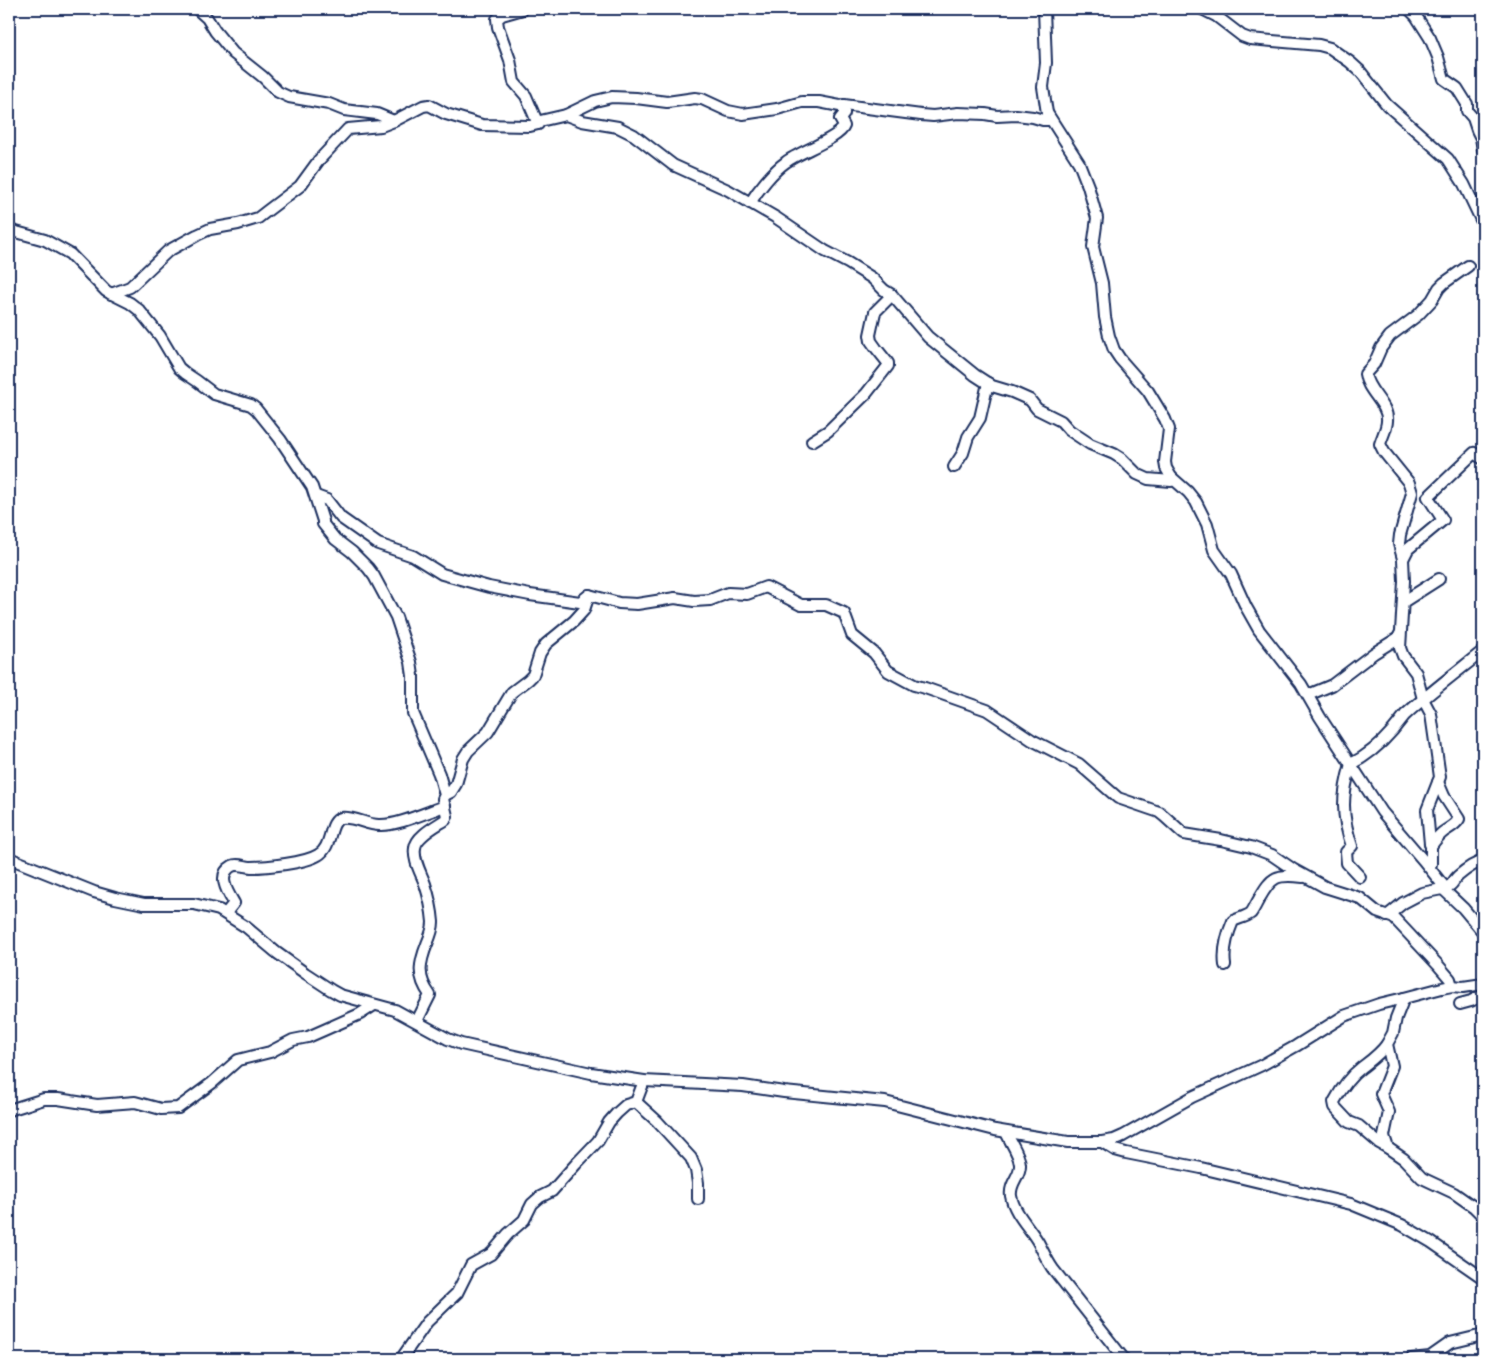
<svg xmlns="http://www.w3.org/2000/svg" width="1492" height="1368" viewBox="0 0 1492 1368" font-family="Pangolin,sans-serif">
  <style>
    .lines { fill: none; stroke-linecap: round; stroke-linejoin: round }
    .minor-casing { stroke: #1b2f5e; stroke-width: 14 }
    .minor { stroke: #fff; stroke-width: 10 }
  </style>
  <rect width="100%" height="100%" fill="#fff"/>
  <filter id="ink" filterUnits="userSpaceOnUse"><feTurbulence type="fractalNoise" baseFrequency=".02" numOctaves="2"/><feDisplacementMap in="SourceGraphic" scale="10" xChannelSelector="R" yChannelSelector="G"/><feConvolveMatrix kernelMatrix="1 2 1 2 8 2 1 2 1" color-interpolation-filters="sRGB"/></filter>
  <g filter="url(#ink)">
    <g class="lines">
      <defs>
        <g id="minor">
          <path d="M 197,9 L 207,18 L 215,31 L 233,53 L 263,77 L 278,92 L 289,97 L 329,104 L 344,110 L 377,114 L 394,121 L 423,106 L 429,105 L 446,114 L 482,125 L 530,126 L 538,124 L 540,121 L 566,115 L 595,101 L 612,97 L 636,98 L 667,102 L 695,98 L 702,99 L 728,111 L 743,114 L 777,109 L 802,102 L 819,102 L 840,106 L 844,105 L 921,115 L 933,116 L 958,113 L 985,114 L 997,116 L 1016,115 L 1033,117 L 1043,120 L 1048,120 L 1047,113"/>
          <path d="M 523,9 L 502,15 L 497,19 L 498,27 L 510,60 L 514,82 L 526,96 L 538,124"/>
          <path d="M 1044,9 L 1046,63 L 1043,87 L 1047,113 L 1079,163 L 1088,186 L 1097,218 L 1093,247 L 1102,283 L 1105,317 L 1109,336 L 1114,350 L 1120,359 L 1148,391 L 1165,419 L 1169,429 L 1165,462 L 1166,468 L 1171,477 L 1188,492 L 1196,502 L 1207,524 L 1214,550 L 1231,574 L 1246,607 L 1259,630 L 1301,684 L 1320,717 L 1382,812 L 1423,860 L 1442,884 L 1443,889 L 1463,908 L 1483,932"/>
          <path d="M 1202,9 L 1216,16 L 1242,36 L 1250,39 L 1319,45 L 1330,48 L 1350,62 L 1360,71 L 1387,105 L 1448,159 L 1464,184 L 1483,224"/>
          <path d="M 1409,9 L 1416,16 L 1430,38 L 1438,57 L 1444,79 L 1457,88 L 1467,104 L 1467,111 L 1473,118 L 1477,130 L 1481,138 L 1483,150"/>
          <path d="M 566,115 L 582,121 L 618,127 L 634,135 L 673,165 L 728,190 L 775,217 L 825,251 L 848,263 L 872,278 L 884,290 L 892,295 L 928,337 L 975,375 L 992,386 L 1012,392 L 1030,400 L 1037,409 L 1061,421 L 1069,430 L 1090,444 L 1114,454 L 1122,459 L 1137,474 L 1148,479 L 1171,481 L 1171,477"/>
          <path d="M 750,203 C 758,190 773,171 786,162 C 799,152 840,138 844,126 L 840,119 L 844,114 L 844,105"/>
          <path d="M 9,230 L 45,240 L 70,254 L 106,291 L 130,303 L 139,310 L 160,336 L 179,368 L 185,373 L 197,381 L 214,394 L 251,405 L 256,409 L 280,439 L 312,487 L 323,521 L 323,524 L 335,539 L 352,552 L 368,568 L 374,576 L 396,617 L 411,662 L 413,676 L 413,713 L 439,774 L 445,795 L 443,799 L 447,816 L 445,820 C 436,826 416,836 415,848 C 413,860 421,873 425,884 C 429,896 432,910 433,922 C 433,930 430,937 427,944 C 419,964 417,977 430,995 L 417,1021"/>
          <path d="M 111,294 L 130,287 L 168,251 L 197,235 L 210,229 L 238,224 L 258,218 L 267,211 L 300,186 L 319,160 L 348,129 L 381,126 L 394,121"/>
          <path d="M 812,441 L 828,431 L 866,394 L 888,366 L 888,363 L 876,348 L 871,341 L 870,335 L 875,312 L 892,295"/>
          <path d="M 954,467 L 963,453 L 968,437 L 980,418 L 988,383"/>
          <path d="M 316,496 L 327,500 L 341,518 L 378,544 L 413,556 L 442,574 L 489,587 L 530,595 L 580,602 L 589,595 L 619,603 L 637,604 L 675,598 L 694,601 L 710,600 L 728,593 L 747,594 L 766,587 L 801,605 L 826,605 L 844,613 L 852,635 L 874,653 L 888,671 L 914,685 L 925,688 L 987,710 L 1032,740 L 1079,764 L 1118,798 L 1159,812 L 1164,816 L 1184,834 L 1221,840 L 1251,847 L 1272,855 L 1294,870 L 1325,887 L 1360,898 L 1377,912 L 1394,918 L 1438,965 L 1450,979 L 1452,986"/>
          <path d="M 1403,559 L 1399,544 L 1400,535 L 1412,493 L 1409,483 L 1384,452 L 1380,444 C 1382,437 1387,428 1387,421 C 1389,405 1367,391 1365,374 L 1374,364 L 1381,348 L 1390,336 L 1418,315 L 1432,300 L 1439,288 L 1444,283 L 1468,266"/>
          <path d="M 1403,602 L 1439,579"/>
          <path d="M 1308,695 L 1332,685 L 1374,653 L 1398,638 L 1400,634"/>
          <path d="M 445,795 L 451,792 L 456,784 L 463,759 L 468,751 L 488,732 L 512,692 L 528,680 L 533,675 L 540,653 L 546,644 L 574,621 L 584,610 L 589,595"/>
          <path d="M 1431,846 C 1435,841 1437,837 1442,833 C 1448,828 1455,826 1459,819 L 1444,796 L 1438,782"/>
          <path d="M 9,858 L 94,892 L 115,898 L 144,904 L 194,904 L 219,910 L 246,927 L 277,953 L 305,973 L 331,990 L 340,995 L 395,1010 L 448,1039 L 461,1044 L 591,1073 L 644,1081 L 743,1086 L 784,1092 L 885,1102 L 995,1130 L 1068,1142 L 1102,1142 L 1114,1140 L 1123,1136 L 1192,1097 L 1262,1065 L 1296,1046 L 1344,1016 L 1379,1004 L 1404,998 L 1442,988 L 1452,986 L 1463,987 L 1483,984"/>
          <path d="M 1429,867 L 1431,864 L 1431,846 L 1430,844 L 1427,810 L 1440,777 L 1431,714 L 1423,699 L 1416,673 L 1403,656 L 1400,648 L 1404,581 L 1403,559 L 1408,549 L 1443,520 L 1428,497 L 1474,453 L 1483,459"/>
          <path d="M 1360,877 L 1347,863 L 1346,852 L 1352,846 C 1341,815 1342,795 1351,764 C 1367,756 1381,744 1393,730 C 1397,725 1401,720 1405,715 C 1430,692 1457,672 1483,651"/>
          <path d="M 1443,889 C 1455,884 1451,883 1458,876 C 1465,870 1475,863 1483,861"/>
          <path d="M 226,913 L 234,903 C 228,893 216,875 232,866 C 238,863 245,867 251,867 C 267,867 305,863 318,855 C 333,847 328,821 341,818 C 354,816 366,825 379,825 C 397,826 427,812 445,806"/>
          <path d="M 1387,916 L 1403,903 L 1422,893 L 1442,889 L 1442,884"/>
          <path d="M 1225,965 C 1223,950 1227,935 1233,921 C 1239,918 1246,917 1251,913 C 1254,909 1256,904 1259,899 C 1272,876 1276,874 1303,877"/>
          <path d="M 1404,998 L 1396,1018 L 1393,1033 L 1387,1044 L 1392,1066 L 1381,1094 L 1389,1112 L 1384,1136 L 1388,1148 L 1404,1159 L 1422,1178 L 1454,1193 L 1474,1207 L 1482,1215"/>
          <path d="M 1460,1004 L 1471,1001 L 1483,995"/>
          <path d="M 1387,1044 C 1380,1054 1370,1061 1361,1068 C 1349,1077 1341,1089 1334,1102 L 1335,1107 L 1349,1122 L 1359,1126 L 1379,1143 L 1388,1148"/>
          <path d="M 636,1102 L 657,1121 L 691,1158 L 696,1170 L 698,1183 L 698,1199"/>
          <path d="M 9,1110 L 44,1099 L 58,1099 L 97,1105 L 135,1102 L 161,1109 L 178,1108 L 212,1083 L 238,1060 L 270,1052 L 293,1040 L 308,1037 L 324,1030 L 360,1014 L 374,1005"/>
          <path d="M 1006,1132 C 1010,1142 1019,1153 1020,1164 C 1021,1176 1009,1183 1011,1196 C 1014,1213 1030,1228 1038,1242 C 1043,1251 1047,1261 1053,1269 L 1124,1359"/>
          <path d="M 1102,1142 L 1115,1150 L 1126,1153 L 1201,1168 L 1351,1204 L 1402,1225 L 1431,1242 L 1483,1278"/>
          <path d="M 401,1359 L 427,1322 L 457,1293 L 471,1265 L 491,1254 L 508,1234 L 524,1220 L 532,1204 L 540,1197 L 552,1191 L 576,1164 L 598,1141 L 609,1122 L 617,1113 L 626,1105 L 636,1102 L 644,1081"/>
          <path d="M 1411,1359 L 1430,1357 L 1450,1343 L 1483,1335"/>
        </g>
      </defs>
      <use href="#minor" class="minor-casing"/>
      <use href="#minor" class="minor"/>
    </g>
  </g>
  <rect width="1492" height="1368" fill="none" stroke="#fff" stroke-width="30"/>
  <rect x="15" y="15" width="1462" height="1338" fill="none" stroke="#1b2f5e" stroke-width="2" filter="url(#ink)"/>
</svg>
